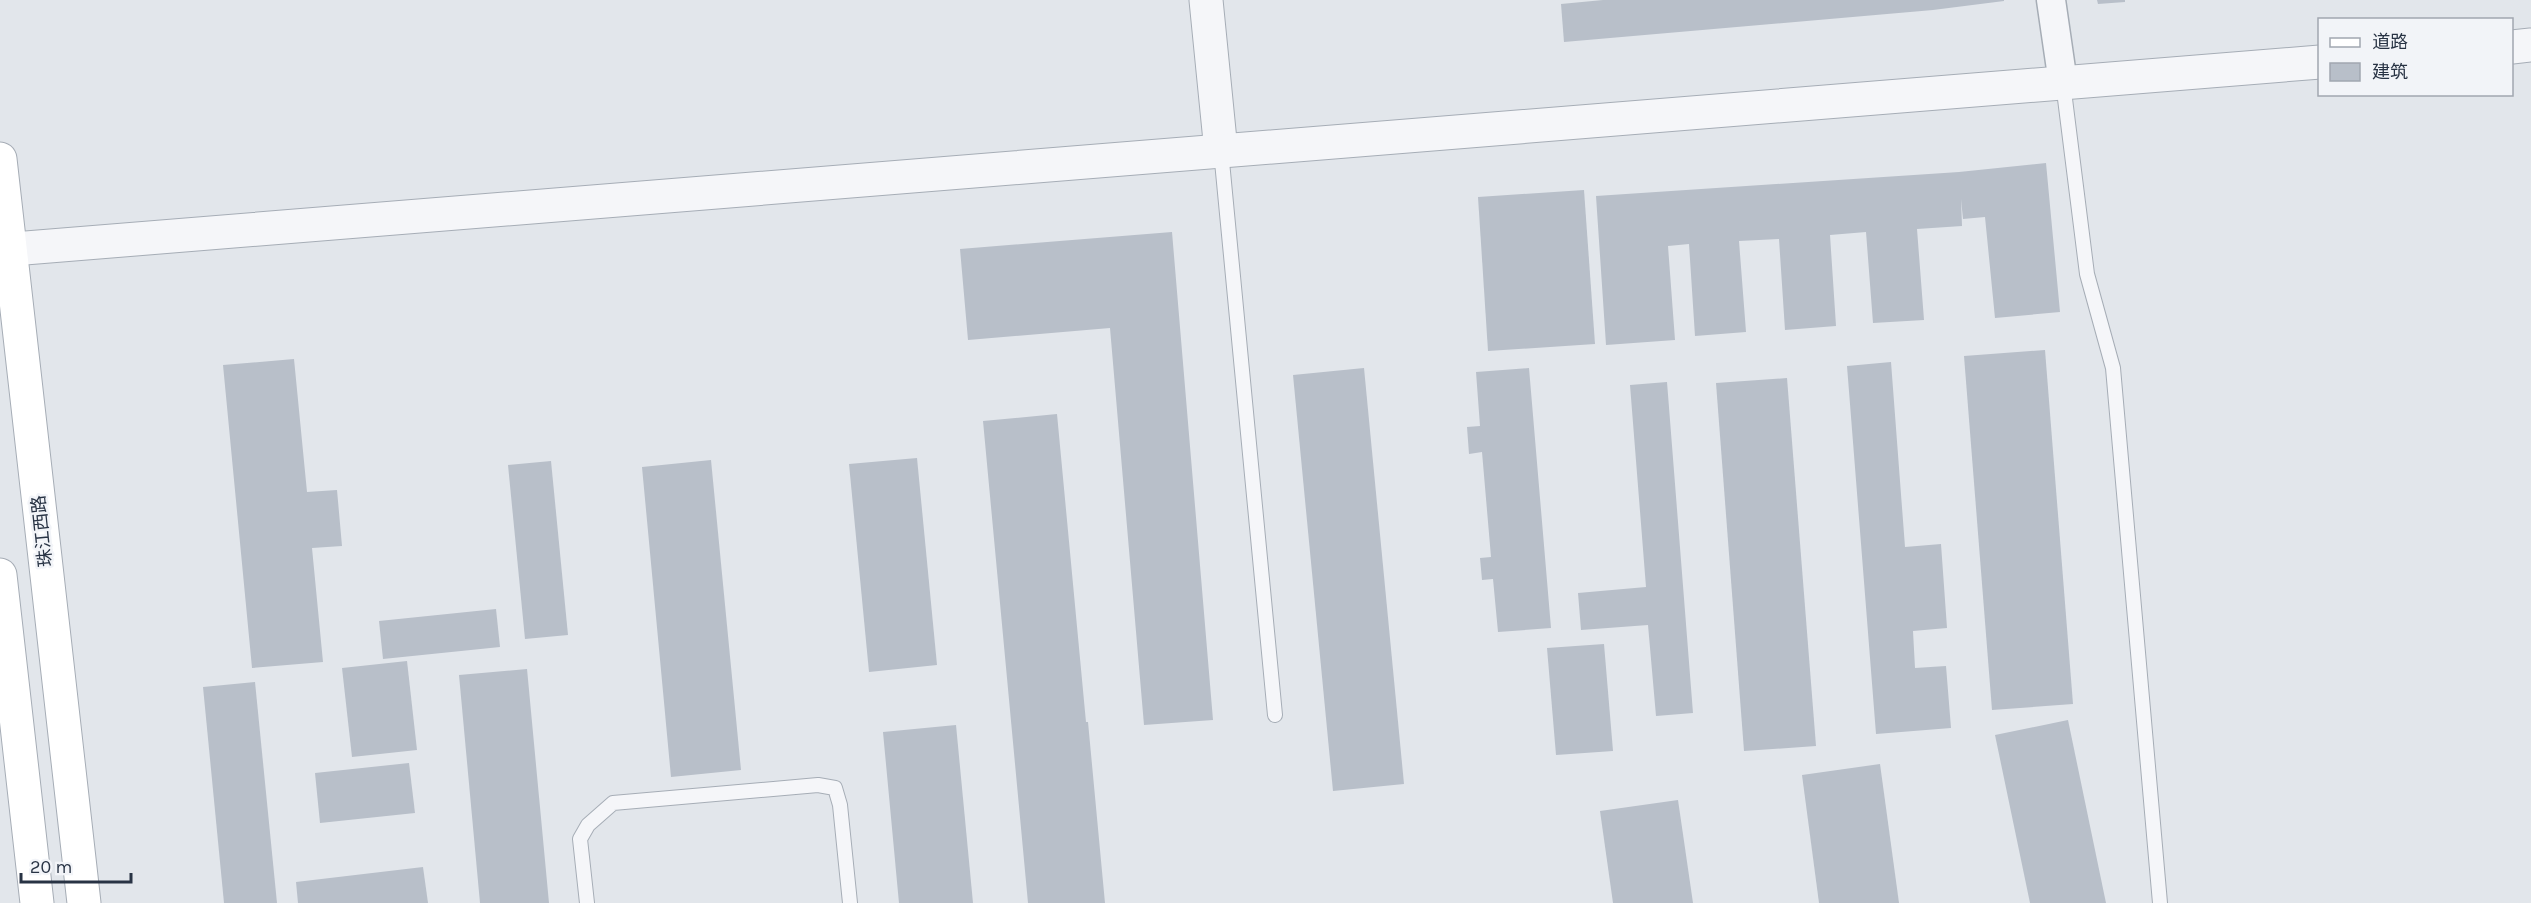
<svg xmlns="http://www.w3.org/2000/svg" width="2531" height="903" viewBox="0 0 2531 903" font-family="Karla,'Noto Sans SC',sans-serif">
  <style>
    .building { fill: #b8bfc9 }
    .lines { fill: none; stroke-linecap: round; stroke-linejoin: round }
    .service-casing { stroke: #a6adb6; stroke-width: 16 }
    .minor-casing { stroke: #a6adb6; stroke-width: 31 }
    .tertiary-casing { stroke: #a6adb6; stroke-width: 35 }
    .secondary-casing { stroke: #a6adb6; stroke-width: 35 }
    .service { stroke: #f5f6f9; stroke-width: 14 }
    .minor { stroke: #f5f6f9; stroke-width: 28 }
    .tertiary { stroke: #f5f6f9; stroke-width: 33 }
    .secondary { stroke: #fff; stroke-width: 33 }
    .labels { text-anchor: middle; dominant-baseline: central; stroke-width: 5; stroke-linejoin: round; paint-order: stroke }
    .street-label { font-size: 18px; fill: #283344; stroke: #f2f4f8 }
  </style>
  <rect width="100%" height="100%" fill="#e2e6eb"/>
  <g class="building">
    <path d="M 1603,0 L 2004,0 L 2004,1 L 1933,10 L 1564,42 L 1561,4 Z"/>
    <path d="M 2097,0 L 2125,0 L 2125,2 L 2098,4 Z"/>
    <path d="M 2046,163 L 2060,312 L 1995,318 L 1985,217 L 1963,219 L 1961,199 L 1962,226 L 1917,229 L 1924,320 L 1873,323 L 1866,232 L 1830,235 L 1836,326 L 1785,330 L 1779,239 L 1739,241 L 1746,332 L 1695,336 L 1689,244 L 1668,246 L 1675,340 L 1606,345 L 1596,196 L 1959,172 Z"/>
    <path d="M 1584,190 L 1595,344 L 1488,351 L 1478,197 Z"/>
    <path d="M 1172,232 L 1213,720 L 1144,725 L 1110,328 L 968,340 L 960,249 Z"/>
    <path d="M 2045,350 L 2073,704 L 1992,710 L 1964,356 Z"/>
    <path d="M 294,359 L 307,492 L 337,490 L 342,546 L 312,548 L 323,662 L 252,668 L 223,365 Z"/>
    <path d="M 1891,362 L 1905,547 L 1941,544 L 1947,628 L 1913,631 L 1915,668 L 1946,666 L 1951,728 L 1876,734 L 1847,366 Z"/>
    <path d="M 1364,368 L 1404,784 L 1333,791 L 1293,375 Z"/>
    <path d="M 1529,368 L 1551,628 L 1498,632 L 1493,579 L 1482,580 L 1480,558 L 1491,557 L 1482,452 L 1469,454 L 1467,427 L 1480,426 L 1476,372 Z"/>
    <path d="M 1787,378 L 1816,746 L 1744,751 L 1716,383 Z"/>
    <path d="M 1667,382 L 1693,713 L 1656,716 L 1648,625 L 1581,630 L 1578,593 L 1646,587 L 1630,385 Z"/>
    <path d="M 1057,414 L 1086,722 L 1088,722 L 1105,903 L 1028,903 L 983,421 Z"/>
    <path d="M 917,458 L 937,665 L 869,672 L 849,464 Z"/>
    <path d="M 711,460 L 741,770 L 671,777 L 642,467 Z"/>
    <path d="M 551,461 L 568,635 L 525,639 L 508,465 Z"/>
    <path d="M 496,609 L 500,647 L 383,659 L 379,621 Z"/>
    <path d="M 1604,644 L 1613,751 L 1556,755 L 1547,648 Z"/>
    <path d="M 407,661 L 417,750 L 352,757 L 342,668 Z"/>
    <path d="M 527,669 L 549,903 L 480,903 L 459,675 Z"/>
    <path d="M 255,682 L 277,903 L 224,903 L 203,687 Z"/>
    <path d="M 2068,720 L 2106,903 L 2030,903 L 1995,735 Z"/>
    <path d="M 956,725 L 973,903 L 899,903 L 883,732 Z"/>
    <path d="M 409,763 L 415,813 L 320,823 L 315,773 Z"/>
    <path d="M 1880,764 L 1899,903 L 1819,903 L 1802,775 Z"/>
    <path d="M 1678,800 L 1693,903 L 1613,903 L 1600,811 Z"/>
    <path d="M 423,867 L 428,903 L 298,903 L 296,882 Z"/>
  </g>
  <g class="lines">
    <defs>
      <g id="service">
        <path d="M 2063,83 L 2087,274 L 2113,368 L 2160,903"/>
        <path d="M 1221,151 L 1275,715"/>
        <path d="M 587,903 L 580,839 L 588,825 L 613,803 L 818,785 L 835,788 L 840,805 L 850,903"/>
      </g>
      <path id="minor" d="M 2051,0 L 2063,83"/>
      <g id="tertiary">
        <path d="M 1206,0 L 1221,151"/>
        <path d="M 2512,47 L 2531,45"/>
        <path d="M 0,250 L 2320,62"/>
      </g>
      <g id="secondary">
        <path d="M 0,159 L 84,903"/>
        <path d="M 0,575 L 37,903"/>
      </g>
    </defs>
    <use href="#service" class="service-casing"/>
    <use href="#minor" class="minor-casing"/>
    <use href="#tertiary" class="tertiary-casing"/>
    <use href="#secondary" class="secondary-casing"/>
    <use href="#service" class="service"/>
    <use href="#minor" class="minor"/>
    <use href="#tertiary" class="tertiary"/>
    <use href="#secondary" class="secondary"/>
  </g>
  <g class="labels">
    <g class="street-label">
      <text transform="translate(42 531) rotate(-96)">珠江西路</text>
    </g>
  </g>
  <rect x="2318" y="18" width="195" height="78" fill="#f2f4f8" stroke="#a1a7b0" stroke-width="1.5"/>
  <rect x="2330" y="38" width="30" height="9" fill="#ffffff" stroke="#a1a7b0" stroke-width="1.5"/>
  <text x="2372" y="48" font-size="18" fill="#283344">道路</text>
  <rect x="2330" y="63" width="30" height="18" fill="#b8bfc9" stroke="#a1a7b0" stroke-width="1.5"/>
  <text x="2372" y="78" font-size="18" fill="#283344">建筑</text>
  <path d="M21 873v9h110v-9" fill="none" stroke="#283344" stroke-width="3"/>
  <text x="30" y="873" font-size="18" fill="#283344" stroke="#f2f4f8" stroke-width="4.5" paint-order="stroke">20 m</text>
</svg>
